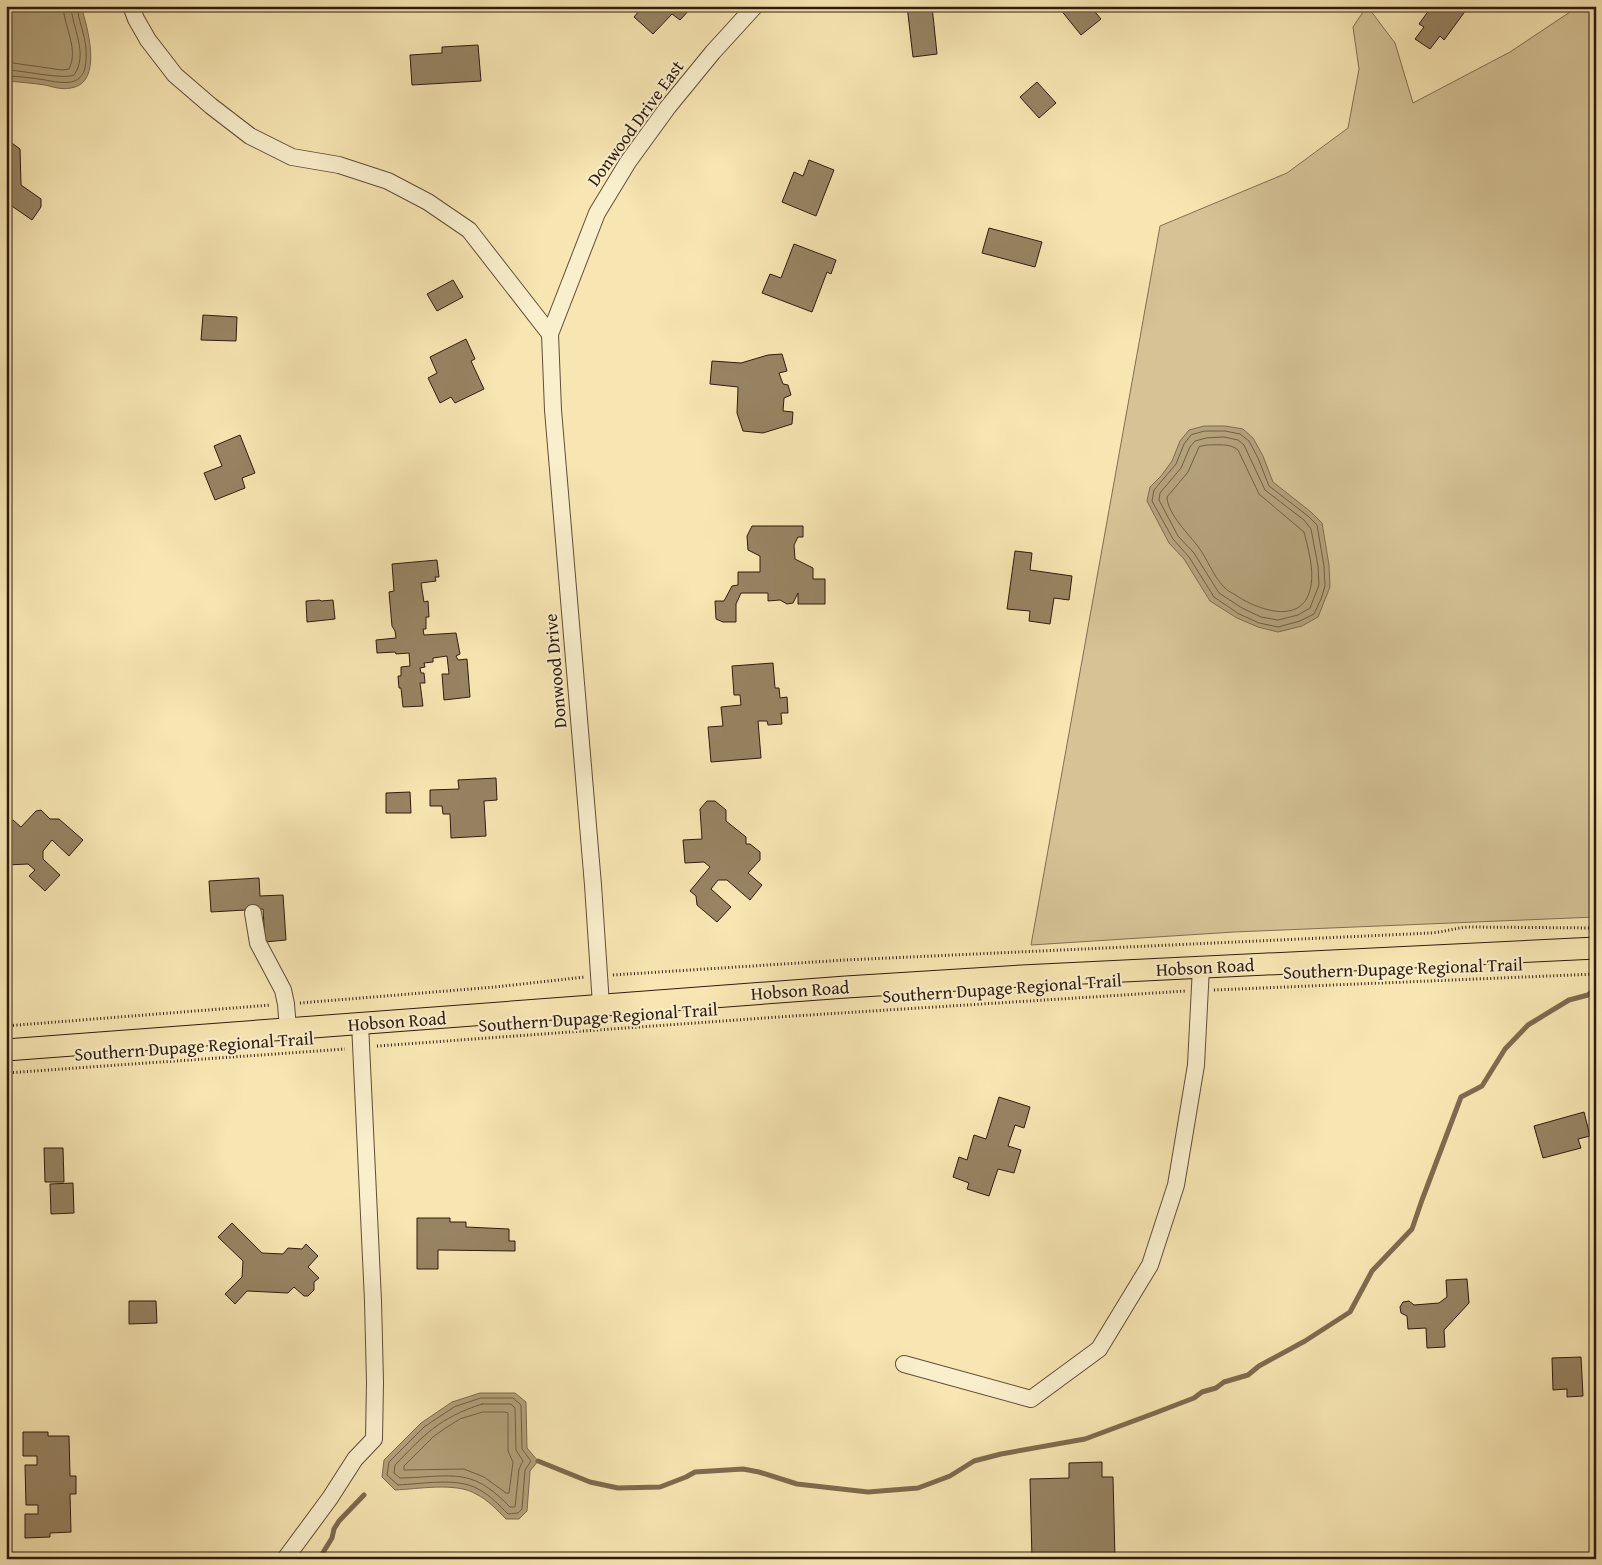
<svg xmlns="http://www.w3.org/2000/svg" width="1602" height="1565" viewBox="0 0 1602 1565" font-family="'Gentium Book Plus',serif">
  <style>
    .green { fill: #d5c396; stroke: #826e52 }
    .water { fill: #b3a17a; stroke: #7e6b4f }
    .lines { fill: none; stroke-linecap: round; stroke-linejoin: round }
    .shore { stroke: #705e44; stroke-width: 1 }
    .stream { stroke: #7e6b4f; stroke-width: 5 }
    .building { fill: #978463; stroke: #2e1a0e }
    .minor-casing { stroke: #604d37; stroke-width: 18 }
    .major-casing { stroke: #2e1a0e; stroke-width: 23 }
    .path { stroke: #2e1a0e; stroke-width: 3; stroke-dasharray: 1 2.5; stroke-linecap: butt }
    .minor { stroke: #faefcd; stroke-width: 16 }
    .major { stroke: #f7e6b2; stroke-width: 21 }
    .labels { text-anchor: middle; dominant-baseline: central; stroke-width: 4; stroke-linejoin: round; paint-order: stroke }
    .street-label { font-size: 18px; fill: #2e1a0e; stroke: #faefcd }
  </style>
  <rect width="100%" height="100%" fill="#f7e6b2"/>
  <filter id="stains"><feTurbulence type="fractalNoise" baseFrequency=".004" numOctaves="4"/><feColorMatrix values="0 0 0 0 .2 0 0 0 0 .09 0 0 0 0 .02 0 0 0 .5 -.17"/></filter>
  <radialGradient id="worn" r=".72"><stop offset=".6" stop-color="#630" stop-opacity="0"/><stop offset="1" stop-color="#630" stop-opacity=".3"/></radialGradient>
  <path class="green" d="M 1367,6 L 1395,43 L 1413,103 L 1510,52 L 1579,6 L 1596,6 L 1596,917 L 1234,932 L 1031,945 L 1160,226 L 1287,173 L 1348,128 L 1359,69 L 1353,27 Z"/>
  <g class="water">
    <path d="M 6,6 L 81,6 C 87,26 104,83 71,88 C 62,90 53,87 45,85 C 32,83 19,82 6,81 Z"/>
    <path d="M 1204,426 L 1225,426 L 1243,429 L 1253,438 L 1263,456 L 1273,482 L 1311,512 L 1322,523 L 1329,565 L 1330,587 L 1318,617 L 1302,626 L 1278,632 L 1258,627 L 1237,618 L 1210,601 L 1184,559 L 1169,543 L 1147,501 L 1150,487 L 1161,476 L 1172,461 L 1180,441 L 1189,430 Z"/>
    <path d="M 480,1393 L 515,1393 L 526,1402 L 527,1448 L 538,1461 L 530,1471 L 527,1511 L 519,1519 L 506,1519 C 497,1510 488,1500 476,1494 C 456,1482 418,1489 395,1490 L 382,1477 L 384,1460 L 421,1423 L 452,1402 Z"/>
  </g>
  <g class="lines">
    <g class="shore">
      <path d="M 6,62 L 62,70 L 69,69 C 79,49 64,27 63,6"/>
      <path d="M 6,70 C 21,70 64,80 74,75 C 89,54 72,28 71,6"/>
      <path d="M 6,76 C 19,76 33,78 45,80 C 75,86 88,83 86,49 C 85,34 78,20 77,6"/>
      <path d="M 1205,431 L 1225,431 L 1240,434 L 1249,441 L 1258,458 L 1269,486 L 1308,516 L 1317,525 L 1324,566 L 1325,586 L 1321,599 L 1314,614 L 1300,621 L 1278,627 L 1259,623 L 1239,614 L 1214,597 L 1189,557 L 1173,539 L 1152,501 L 1154,490 L 1176,464 L 1184,444 L 1191,435 Z"/>
      <path d="M 1224,437 L 1238,440 L 1244,445 L 1265,490 L 1304,520 L 1311,529 L 1318,566 L 1319,585 L 1310,608 L 1298,615 L 1278,620 L 1261,617 L 1242,608 L 1219,593 L 1194,553 L 1178,536 L 1159,500 L 1160,493 L 1181,468 L 1190,447 L 1195,441 L 1206,438 Z"/>
      <path d="M 1207,445 C 1217,445 1230,443 1238,450 L 1259,494 L 1304,532 C 1308,548 1314,569 1311,585 C 1305,626 1260,611 1237,596 C 1233,593 1227,591 1224,587 C 1213,576 1208,560 1199,548 C 1189,534 1168,515 1167,497 L 1188,472 L 1199,447 Z"/>
      <path d="M 481,1398 L 513,1398 L 521,1405 L 522,1449 L 531,1461 L 525,1470 L 522,1509 L 518,1513 L 508,1514 C 499,1505 490,1495 478,1489 C 457,1477 422,1484 398,1485 L 387,1475 L 389,1462 L 424,1427 L 454,1407 Z"/>
      <path d="M 482,1404 L 511,1404 L 515,1408 L 516,1450 L 523,1461 L 519,1469 L 515,1507 L 510,1507 C 497,1494 482,1480 462,1477 C 447,1474 417,1478 400,1478 L 394,1473 L 395,1465 C 425,1434 439,1418 482,1404 Z"/>
      <path d="M 483,1412 L 505,1412 L 508,1413 L 508,1451 L 513,1462 L 509,1493 L 506,1493 L 484,1477 L 464,1469 L 404,1470 L 404,1466 L 433,1437 L 444,1429 L 460,1419 Z"/>
    </g>
    <g class="stream">
      <path d="M 538,1461 L 590,1482 L 618,1488 L 660,1487 L 686,1477 L 695,1472 L 743,1469 L 759,1472 L 797,1484 L 868,1492 L 918,1488 L 950,1476 L 974,1461 L 1001,1454 L 1085,1439 L 1155,1413 L 1194,1398 L 1202,1392 L 1216,1388 L 1224,1382 L 1248,1375 L 1259,1366 L 1305,1341 L 1350,1312 L 1372,1271 L 1412,1229 L 1422,1200 L 1461,1097 L 1482,1086 L 1505,1049 L 1528,1025 L 1569,1000 L 1588,995 L 1595,989"/>
      <path d="M 319,1559 L 332,1538 L 334,1529 L 339,1521 L 364,1495"/>
    </g>
  </g>
  <g class="building">
    <path d="M 643,6 L 693,6 L 680,20 L 672,14 L 653,34 L 634,17 Z"/>
    <path d="M 907,6 L 932,6 L 937,54 L 913,57 Z"/>
    <path d="M 1063,6 L 1090,6 L 1101,19 L 1081,35 L 1060,9 Z"/>
    <path d="M 1432,6 L 1469,6 L 1444,40 L 1440,36 L 1430,49 L 1415,39 L 1424,27 L 1419,24 Z"/>
    <path d="M 478,45 L 481,81 L 412,85 L 410,55 L 442,53 L 442,47 Z"/>
    <path d="M 1037,82 L 1056,103 L 1039,118 L 1020,97 Z"/>
    <path d="M 6,139 L 9,139 L 9,141 L 20,149 L 21,185 L 41,199 L 41,207 L 32,220 L 6,202 Z"/>
    <path d="M 809,160 L 834,170 L 816,216 L 782,202 L 794,172 L 803,176 Z"/>
    <path d="M 989,228 L 1042,242 L 1035,267 L 982,253 Z"/>
    <path d="M 794,244 L 836,260 L 831,274 L 827,272 L 812,312 L 762,293 L 770,274 L 781,278 Z"/>
    <path d="M 453,280 L 463,297 L 437,311 L 427,294 Z"/>
    <path d="M 203,315 L 237,317 L 236,341 L 201,340 Z"/>
    <path d="M 466,339 L 475,359 L 471,361 L 484,389 L 455,403 L 451,397 L 440,403 L 428,378 L 437,373 L 430,357 Z"/>
    <path d="M 782,354 L 787,371 L 779,373 L 783,384 L 788,385 L 791,395 L 784,398 L 783,411 L 793,412 L 792,424 L 763,433 L 743,431 L 737,413 L 738,387 L 710,384 L 712,361 L 741,363 L 768,355 Z"/>
    <path d="M 240,435 L 255,473 L 242,478 L 245,488 L 215,500 L 204,473 L 222,466 L 214,446 Z"/>
    <path d="M 752,526 L 803,526 L 803,537 L 798,537 L 794,545 L 795,559 L 813,568 L 813,579 L 825,579 L 825,604 L 798,604 L 798,593 L 793,603 L 787,604 L 780,600 L 768,601 L 768,593 L 741,593 L 736,604 L 736,622 L 723,622 L 716,619 L 715,601 L 724,601 L 732,586 L 738,585 L 738,572 L 760,572 L 760,556 L 748,550 L 747,536 Z"/>
    <path d="M 1015,551 L 1032,553 L 1030,570 L 1072,576 L 1069,600 L 1054,598 L 1050,624 L 1029,621 L 1030,611 L 1007,609 Z"/>
    <path d="M 437,560 L 439,577 L 435,577 L 436,581 L 421,583 L 424,602 L 428,601 L 429,617 L 426,617 L 426,629 L 423,629 L 424,635 L 456,633 L 460,654 L 456,656 L 458,660 L 467,659 L 470,697 L 444,700 L 442,674 L 449,674 L 447,656 L 433,658 L 433,662 L 424,663 L 425,667 L 420,668 L 421,673 L 424,673 L 425,683 L 420,683 L 423,706 L 403,707 L 401,688 L 399,688 L 398,676 L 401,676 L 401,667 L 410,666 L 409,653 L 396,654 L 395,652 L 377,653 L 376,640 L 396,638 L 395,631 L 392,626 L 389,592 L 394,591 L 392,564 Z"/>
    <path d="M 320,600 L 321,601 L 333,600 L 335,619 L 307,622 L 306,601 Z"/>
    <path d="M 773,663 L 775,688 L 779,688 L 780,698 L 787,697 L 788,713 L 781,713 L 782,724 L 768,725 L 767,721 L 758,721 L 761,758 L 711,762 L 708,727 L 723,726 L 721,707 L 741,705 L 740,695 L 734,695 L 732,666 Z"/>
    <path d="M 496,778 L 497,800 L 484,801 L 486,836 L 451,838 L 450,814 L 443,814 L 442,806 L 430,806 L 430,790 L 459,789 L 458,780 Z"/>
    <path d="M 410,792 L 411,813 L 386,813 L 386,793 Z"/>
    <path d="M 707,801 L 715,801 L 726,810 L 726,821 L 746,837 L 746,844 L 750,844 L 760,852 L 760,860 L 748,873 L 762,885 L 750,900 L 727,880 L 718,880 L 711,889 L 731,907 L 717,922 L 697,905 L 696,896 L 690,891 L 710,867 L 704,862 L 685,863 L 683,840 L 702,839 L 700,809 Z"/>
    <path d="M 41,810 L 50,819 L 59,819 L 83,840 L 69,856 L 52,840 L 43,851 L 43,859 L 60,875 L 45,891 L 29,876 L 35,870 L 28,864 L 6,865 L 6,821 L 13,820 L 21,827 L 36,811 Z"/>
    <path d="M 259,878 L 260,896 L 283,895 L 286,940 L 265,942 L 263,909 L 211,912 L 209,881 Z"/>
    <path d="M 999,1097 L 1030,1107 L 1024,1128 L 1015,1125 L 1008,1146 L 1021,1150 L 1014,1173 L 998,1169 L 989,1196 L 967,1189 L 969,1183 L 953,1177 L 959,1157 L 967,1160 L 974,1135 L 986,1139 Z"/>
    <path d="M 1584,1112 L 1590,1136 L 1578,1139 L 1581,1148 L 1543,1158 L 1534,1126 Z"/>
    <path d="M 44,1148 L 63,1148 L 64,1182 L 45,1182 Z"/>
    <path d="M 73,1183 L 74,1213 L 51,1214 L 50,1184 Z"/>
    <path d="M 417,1218 L 450,1218 L 450,1222 L 466,1222 L 466,1227 L 509,1229 L 509,1241 L 515,1241 L 515,1251 L 438,1250 L 438,1269 L 417,1269 Z"/>
    <path d="M 232,1223 L 262,1253 L 283,1254 L 288,1248 L 302,1249 L 306,1244 L 318,1256 L 308,1267 L 319,1278 L 314,1282 L 314,1290 L 308,1296 L 304,1296 L 294,1287 L 288,1293 L 247,1291 L 235,1304 L 225,1294 L 242,1277 L 243,1261 L 218,1237 Z"/>
    <path d="M 1467,1279 L 1469,1303 L 1444,1330 L 1445,1347 L 1427,1348 L 1426,1328 L 1408,1329 L 1407,1316 L 1401,1313 L 1400,1307 L 1403,1302 L 1409,1301 L 1414,1305 L 1439,1303 L 1447,1297 L 1446,1280 Z"/>
    <path d="M 129,1301 L 156,1301 L 157,1323 L 129,1324 Z"/>
    <path d="M 1581,1357 L 1583,1396 L 1567,1397 L 1567,1389 L 1553,1390 L 1552,1358 Z"/>
    <path d="M 23,1432 L 48,1432 L 48,1436 L 69,1436 L 70,1476 L 76,1476 L 76,1494 L 70,1494 L 71,1532 L 50,1533 L 50,1537 L 25,1538 L 25,1514 L 38,1514 L 38,1505 L 26,1505 L 25,1465 L 37,1465 L 37,1456 L 23,1456 Z"/>
    <path d="M 1102,1462 L 1102,1477 L 1113,1477 L 1115,1559 L 1032,1559 L 1030,1479 L 1069,1478 L 1069,1463 Z"/>
  </g>
  <g class="lines">
    <defs>
      <g id="minor">
        <path d="M 131,6 L 136,19 L 148,40 L 175,75 L 211,106 L 250,136 L 292,157 L 339,165 L 388,181 L 428,202 L 469,230 L 550,334"/>
        <path d="M 253,913 L 258,943 L 283,990 L 286,1004 L 288,1029"/>
        <path d="M 601,1005 L 593,885 L 553,410 L 550,334 L 597,213 L 628,162 L 668,107 L 713,52 L 755,6"/>
        <path d="M 904,1364 L 1031,1399 L 1099,1349 L 1150,1265 L 1176,1185 L 1196,1065 L 1201,967"/>
        <path d="M 285,1559 L 330,1498 L 355,1459 L 374,1439 L 375,1382 L 373,1301 L 360,1023"/>
      </g>
      <path id="major" d="M 6,1050 L 846,987 L 1022,976 L 1596,948"/>
    </defs>
    <use href="#minor" class="minor-casing"/>
    <use href="#major" class="major-casing"/>
    <g class="path">
      <path d="M 613,975 L 845,960 L 1431,933 C 1444,932 1455,928 1468,927 L 1595,928"/>
      <path d="M 1214,990 L 1596,974"/>
      <path d="M 300,1003 L 495,987 L 585,977"/>
      <path d="M 6,1026 L 271,1005"/>
      <path d="M 377,1046 L 778,1017 L 1186,991"/>
      <path d="M 6,1073 L 345,1049"/>
    </g>
    <use href="#minor" class="minor"/>
    <use href="#major" class="major"/>
  </g>
  <g class="labels">
    <g class="street-label">
      <text transform="translate(635 123) rotate(-54)">Donwood Drive East</text>
      <text transform="translate(555 671) rotate(-95)">Donwood Drive</text>
      <text transform="translate(1205 967) rotate(-3)">Hobson Road</text>
      <text transform="translate(1403 968) rotate(-2)">Southern Dupage Regional Trail</text>
      <text transform="translate(1002 988) rotate(-4)">Southern Dupage Regional Trail</text>
      <text transform="translate(800 990) rotate(-4)">Hobson Road</text>
      <text transform="translate(598 1017) rotate(-4)">Southern Dupage Regional Trail</text>
      <text transform="translate(397 1021) rotate(-4)">Hobson Road</text>
      <text transform="translate(194 1046) rotate(-4)">Southern Dupage Regional Trail</text>
    </g>
  </g>
  <rect width="1602" height="1565" fill="none" stroke="#f7e6b2" stroke-width="25"/>
  <rect x="8" y="8" width="1587" height="1550" fill="none" stroke="#2e1a0e" stroke-width="2.5"/>
  <rect x="12" y="12" width="1577" height="1540" fill="none" stroke="#2e1a0e"/>
  <rect width="100%" height="100%" filter="url(#stains)"/>
  <rect width="100%" height="100%" fill="url(#worn)"/>
</svg>
